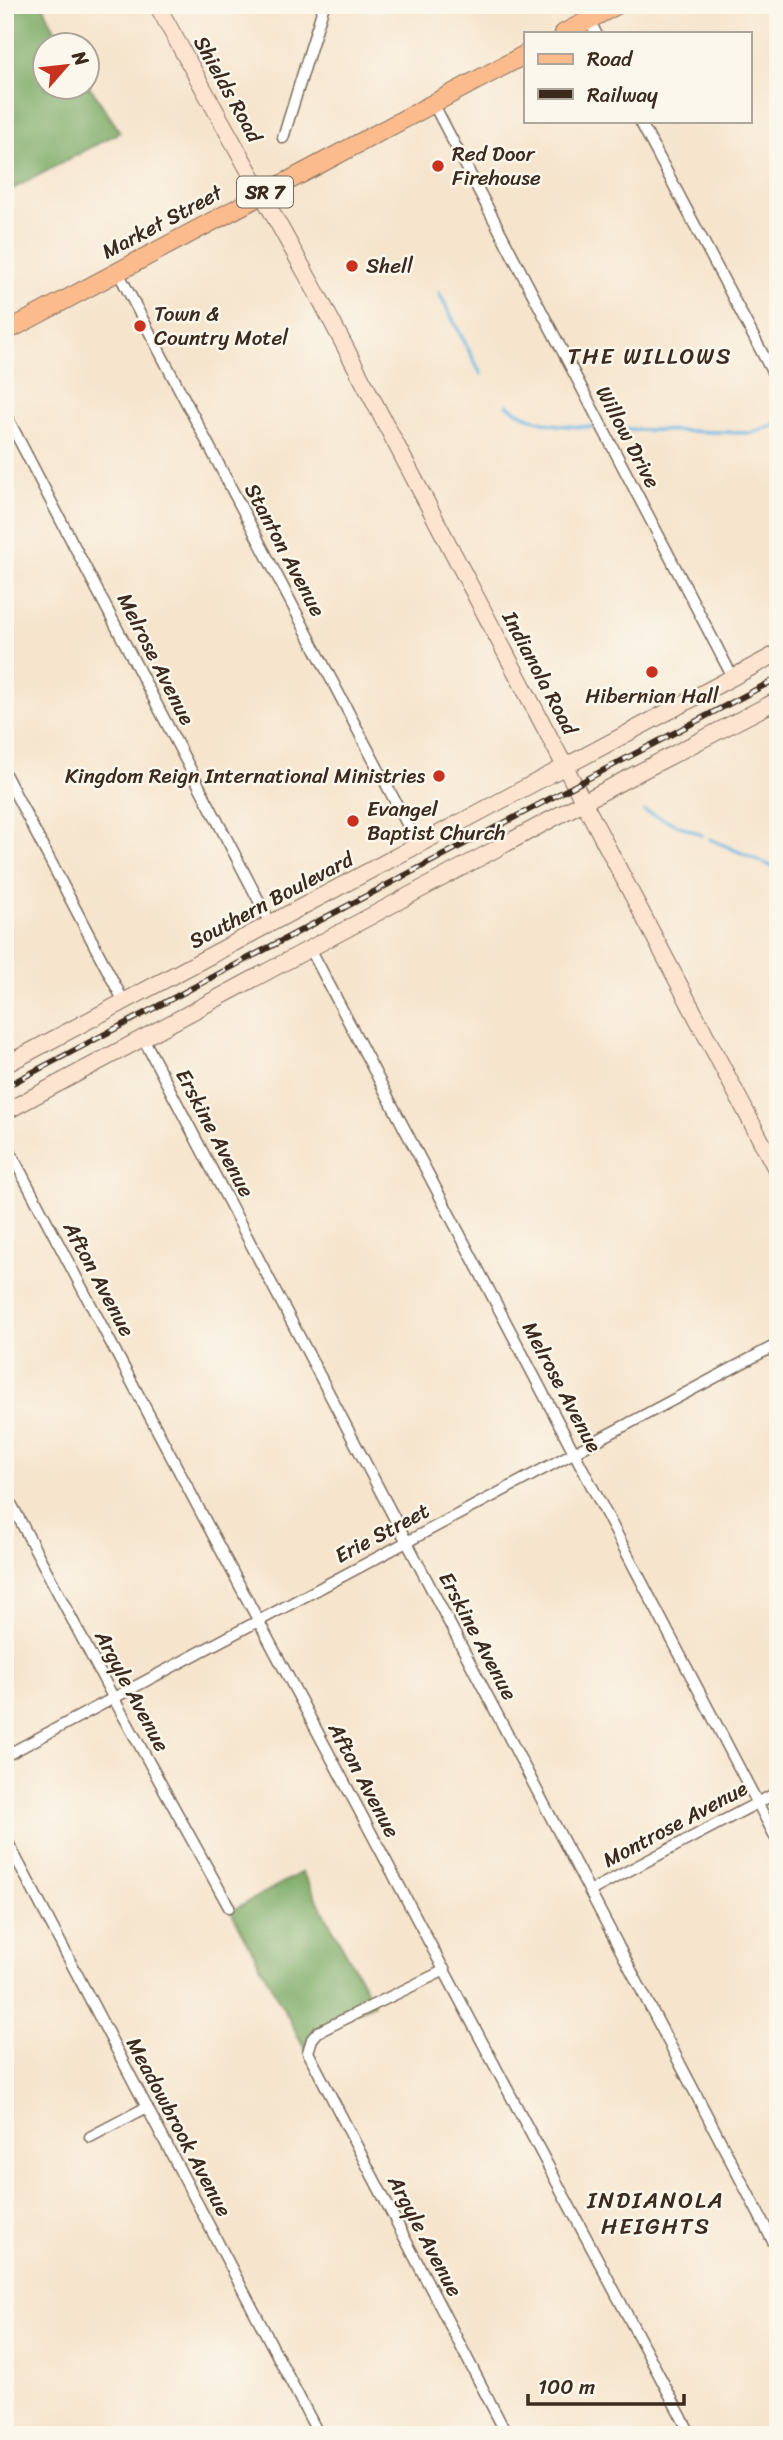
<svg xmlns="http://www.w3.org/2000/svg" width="783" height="2440" viewBox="0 0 783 2440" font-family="Sriracha,sans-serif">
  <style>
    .forest { fill: #79a963; stroke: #5a6a40; stroke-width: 2 }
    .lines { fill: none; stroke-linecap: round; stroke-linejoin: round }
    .stream { stroke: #67b4e0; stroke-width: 3.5 }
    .street-casing { stroke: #7c6b5b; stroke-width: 13 }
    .secondary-casing { stroke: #7c6b5b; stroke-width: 18 }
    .primary-casing { stroke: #7c6b5b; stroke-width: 20 }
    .street { stroke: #fff; stroke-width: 10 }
    .secondary { stroke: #fde4d1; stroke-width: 16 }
    .primary { stroke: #fbbb8d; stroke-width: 18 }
    .rail-casing { stroke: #3b2a1e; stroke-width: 6 }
    .rail { stroke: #fbf7ec; stroke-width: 3.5; stroke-dasharray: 10; stroke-linecap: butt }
    .poi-dot { fill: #c8321e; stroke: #fbf7ec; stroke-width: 2.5 }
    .labels { text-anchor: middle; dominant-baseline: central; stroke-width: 5; stroke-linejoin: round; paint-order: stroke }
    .shield { fill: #fbf7ec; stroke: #75685c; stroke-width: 2 }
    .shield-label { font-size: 19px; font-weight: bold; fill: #3b2a1e }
    .street-label { font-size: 21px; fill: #3b2a1e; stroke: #fbf7ec }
    .poi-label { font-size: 21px; fill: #3b2a1e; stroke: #fbf7ec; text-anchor: start }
    .neighbourhood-label { font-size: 23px; letter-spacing: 2px; fill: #3b2a1e; stroke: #fbf7ec }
  </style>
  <rect width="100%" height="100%" fill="#fbf7ec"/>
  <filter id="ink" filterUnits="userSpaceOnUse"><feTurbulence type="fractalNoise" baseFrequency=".0143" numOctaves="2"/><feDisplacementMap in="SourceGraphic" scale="14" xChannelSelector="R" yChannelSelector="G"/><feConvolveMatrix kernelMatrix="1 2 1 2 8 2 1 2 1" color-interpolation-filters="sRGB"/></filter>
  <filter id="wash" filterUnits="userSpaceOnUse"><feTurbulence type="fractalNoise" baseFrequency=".00686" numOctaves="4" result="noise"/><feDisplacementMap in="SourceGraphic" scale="28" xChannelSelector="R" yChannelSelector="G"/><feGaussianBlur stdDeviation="1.57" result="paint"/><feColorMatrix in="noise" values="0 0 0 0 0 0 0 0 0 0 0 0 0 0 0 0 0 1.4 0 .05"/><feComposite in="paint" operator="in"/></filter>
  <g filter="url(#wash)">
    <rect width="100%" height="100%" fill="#f6e4cc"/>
    <g class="forest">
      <path d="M 5,5 L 43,5 L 62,45 L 46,46 L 46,88 L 88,88 L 88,84 L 120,132 L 5,193 Z"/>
      <path d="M 302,1872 L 374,2004 L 318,2032 L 309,2056 L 231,1911 Z"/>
    </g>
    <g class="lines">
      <g class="stream">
        <path d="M 439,293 L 481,374"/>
        <path d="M 507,405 C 534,424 560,427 593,427"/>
        <path d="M 617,429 L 751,433 L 778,424"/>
        <path d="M 644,811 L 702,835"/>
        <path d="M 710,839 L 778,869"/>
      </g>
    </g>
  </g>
  <g filter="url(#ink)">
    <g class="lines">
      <defs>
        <g id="street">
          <path d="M 589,20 L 596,33"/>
          <path d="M 433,103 L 732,676"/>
          <path d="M 640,121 L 778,383"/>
          <path d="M 283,138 L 324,5"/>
          <path d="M 118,272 L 418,845"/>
          <path d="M 5,413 L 271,924"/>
          <path d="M 5,774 L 124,1002"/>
          <path d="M 311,950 L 778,1842"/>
          <path d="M 143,1038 L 778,2251"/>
          <path d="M 5,1142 C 232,1574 463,2004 691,2435"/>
          <path d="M 5,1492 L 114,1699 L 229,1907"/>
          <path d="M 5,1756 L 778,1344"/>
          <path d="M 5,1837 L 319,2435"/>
          <path d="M 590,1891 L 778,1792"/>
          <path d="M 445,1970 L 318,2032 L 312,2039 L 308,2052 L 507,2435"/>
          <path d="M 90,2137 L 147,2107"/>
        </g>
        <g id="secondary">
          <path d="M 157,5 L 320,299 L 778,1173"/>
          <path d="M 5,1065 L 778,653"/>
          <path d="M 5,1112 L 632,776 L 778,700"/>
        </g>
        <g id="primary">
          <path d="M 564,33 L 617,5"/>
          <path d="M 5,332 L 526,54"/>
        </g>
      </defs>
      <use href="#street" class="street-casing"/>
      <use href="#secondary" class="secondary-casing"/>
      <use href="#primary" class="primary-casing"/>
      <use href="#street" class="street"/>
      <use href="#secondary" class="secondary"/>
      <use href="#primary" class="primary"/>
      <defs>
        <path id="rail" d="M 5,1087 L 778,678"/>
      </defs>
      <use href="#rail" class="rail-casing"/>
      <use href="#rail" class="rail"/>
    </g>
  </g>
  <g class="poi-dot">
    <circle cx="438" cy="166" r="7"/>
    <circle cx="352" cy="266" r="7"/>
    <circle cx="140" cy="326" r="7"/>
    <circle cx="652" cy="672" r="7"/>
    <circle cx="439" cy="776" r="7"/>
    <circle cx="353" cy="821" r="7"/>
  </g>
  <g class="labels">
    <rect class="shield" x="237" y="176.5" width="56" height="31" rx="5"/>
    <g class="shield-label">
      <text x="265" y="192">SR 7</text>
    </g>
    <g class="street-label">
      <text transform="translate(228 89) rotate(61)">Shields Road</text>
      <text transform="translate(162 222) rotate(-28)">Market Street</text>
      <text transform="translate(628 437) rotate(62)">Willow Drive</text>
      <text transform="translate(285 550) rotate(62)">Stanton Avenue</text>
      <text transform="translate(156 659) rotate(63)">Melrose Avenue</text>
      <text transform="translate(540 673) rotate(62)">Indianola Road</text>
      <text transform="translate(271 900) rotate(-28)">Southern Boulevard</text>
      <text transform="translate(215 1133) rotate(62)">Erskine Avenue</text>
      <text transform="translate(99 1279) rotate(62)">Afton Avenue</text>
      <text transform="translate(562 1387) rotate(62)">Melrose Avenue</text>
      <text transform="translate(382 1533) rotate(-28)">Erie Street</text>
      <text transform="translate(478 1636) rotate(62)">Erskine Avenue</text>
      <text transform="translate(132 1691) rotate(62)">Argyle Avenue</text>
      <text transform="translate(364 1780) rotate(62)">Afton Avenue</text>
      <text transform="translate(675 1824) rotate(-28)">Montrose Avenue</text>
      <text transform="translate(179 2127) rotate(62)">Meadowbrook Avenue</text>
      <text transform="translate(425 2236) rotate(62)">Argyle Avenue</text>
    </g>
    <g class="poi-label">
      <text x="452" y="154">Red Door<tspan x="452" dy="24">Firehouse</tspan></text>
      <text x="366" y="266">Shell</text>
      <text x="154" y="314">Town &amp;<tspan x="154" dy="24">Country Motel</tspan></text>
      <text x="652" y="696" text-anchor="middle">Hibernian Hall</text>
      <text x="425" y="776" text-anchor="end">Kingdom Reign International Ministries</text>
      <text x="367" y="809">Evangel<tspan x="367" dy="24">Baptist Church</tspan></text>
    </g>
    <g class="neighbourhood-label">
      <text x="650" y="356">THE WILLOWS</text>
      <text x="656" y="2200">INDIANOLA<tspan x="656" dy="26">HEIGHTS</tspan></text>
    </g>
  </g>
  <rect width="783" height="2440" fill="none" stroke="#fbf7ec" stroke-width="28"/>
  <rect x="524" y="32" width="228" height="91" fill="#fbf7ec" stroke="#aea59a" stroke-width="2"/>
  <rect x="538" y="54" width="35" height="10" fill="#fbbb8d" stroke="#aea59a" stroke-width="2"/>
  <text x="587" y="66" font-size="21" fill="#3b2a1e">Road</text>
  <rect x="538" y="89" width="35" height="10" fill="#3b2a1e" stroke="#aea59a" stroke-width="2"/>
  <text x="587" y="102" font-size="21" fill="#3b2a1e">Railway</text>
  <g transform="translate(66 66) rotate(62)"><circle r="33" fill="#fbf7ec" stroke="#aea59a" stroke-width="2"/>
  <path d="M0-5L12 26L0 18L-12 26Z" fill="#c8321e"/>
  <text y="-10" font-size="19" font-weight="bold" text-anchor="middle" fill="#3b2a1e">N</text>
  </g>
  <path d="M528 2394v10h156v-10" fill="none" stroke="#3b2a1e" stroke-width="3.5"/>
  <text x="538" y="2394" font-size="21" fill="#3b2a1e" stroke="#fbf7ec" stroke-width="5" paint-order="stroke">100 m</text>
</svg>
